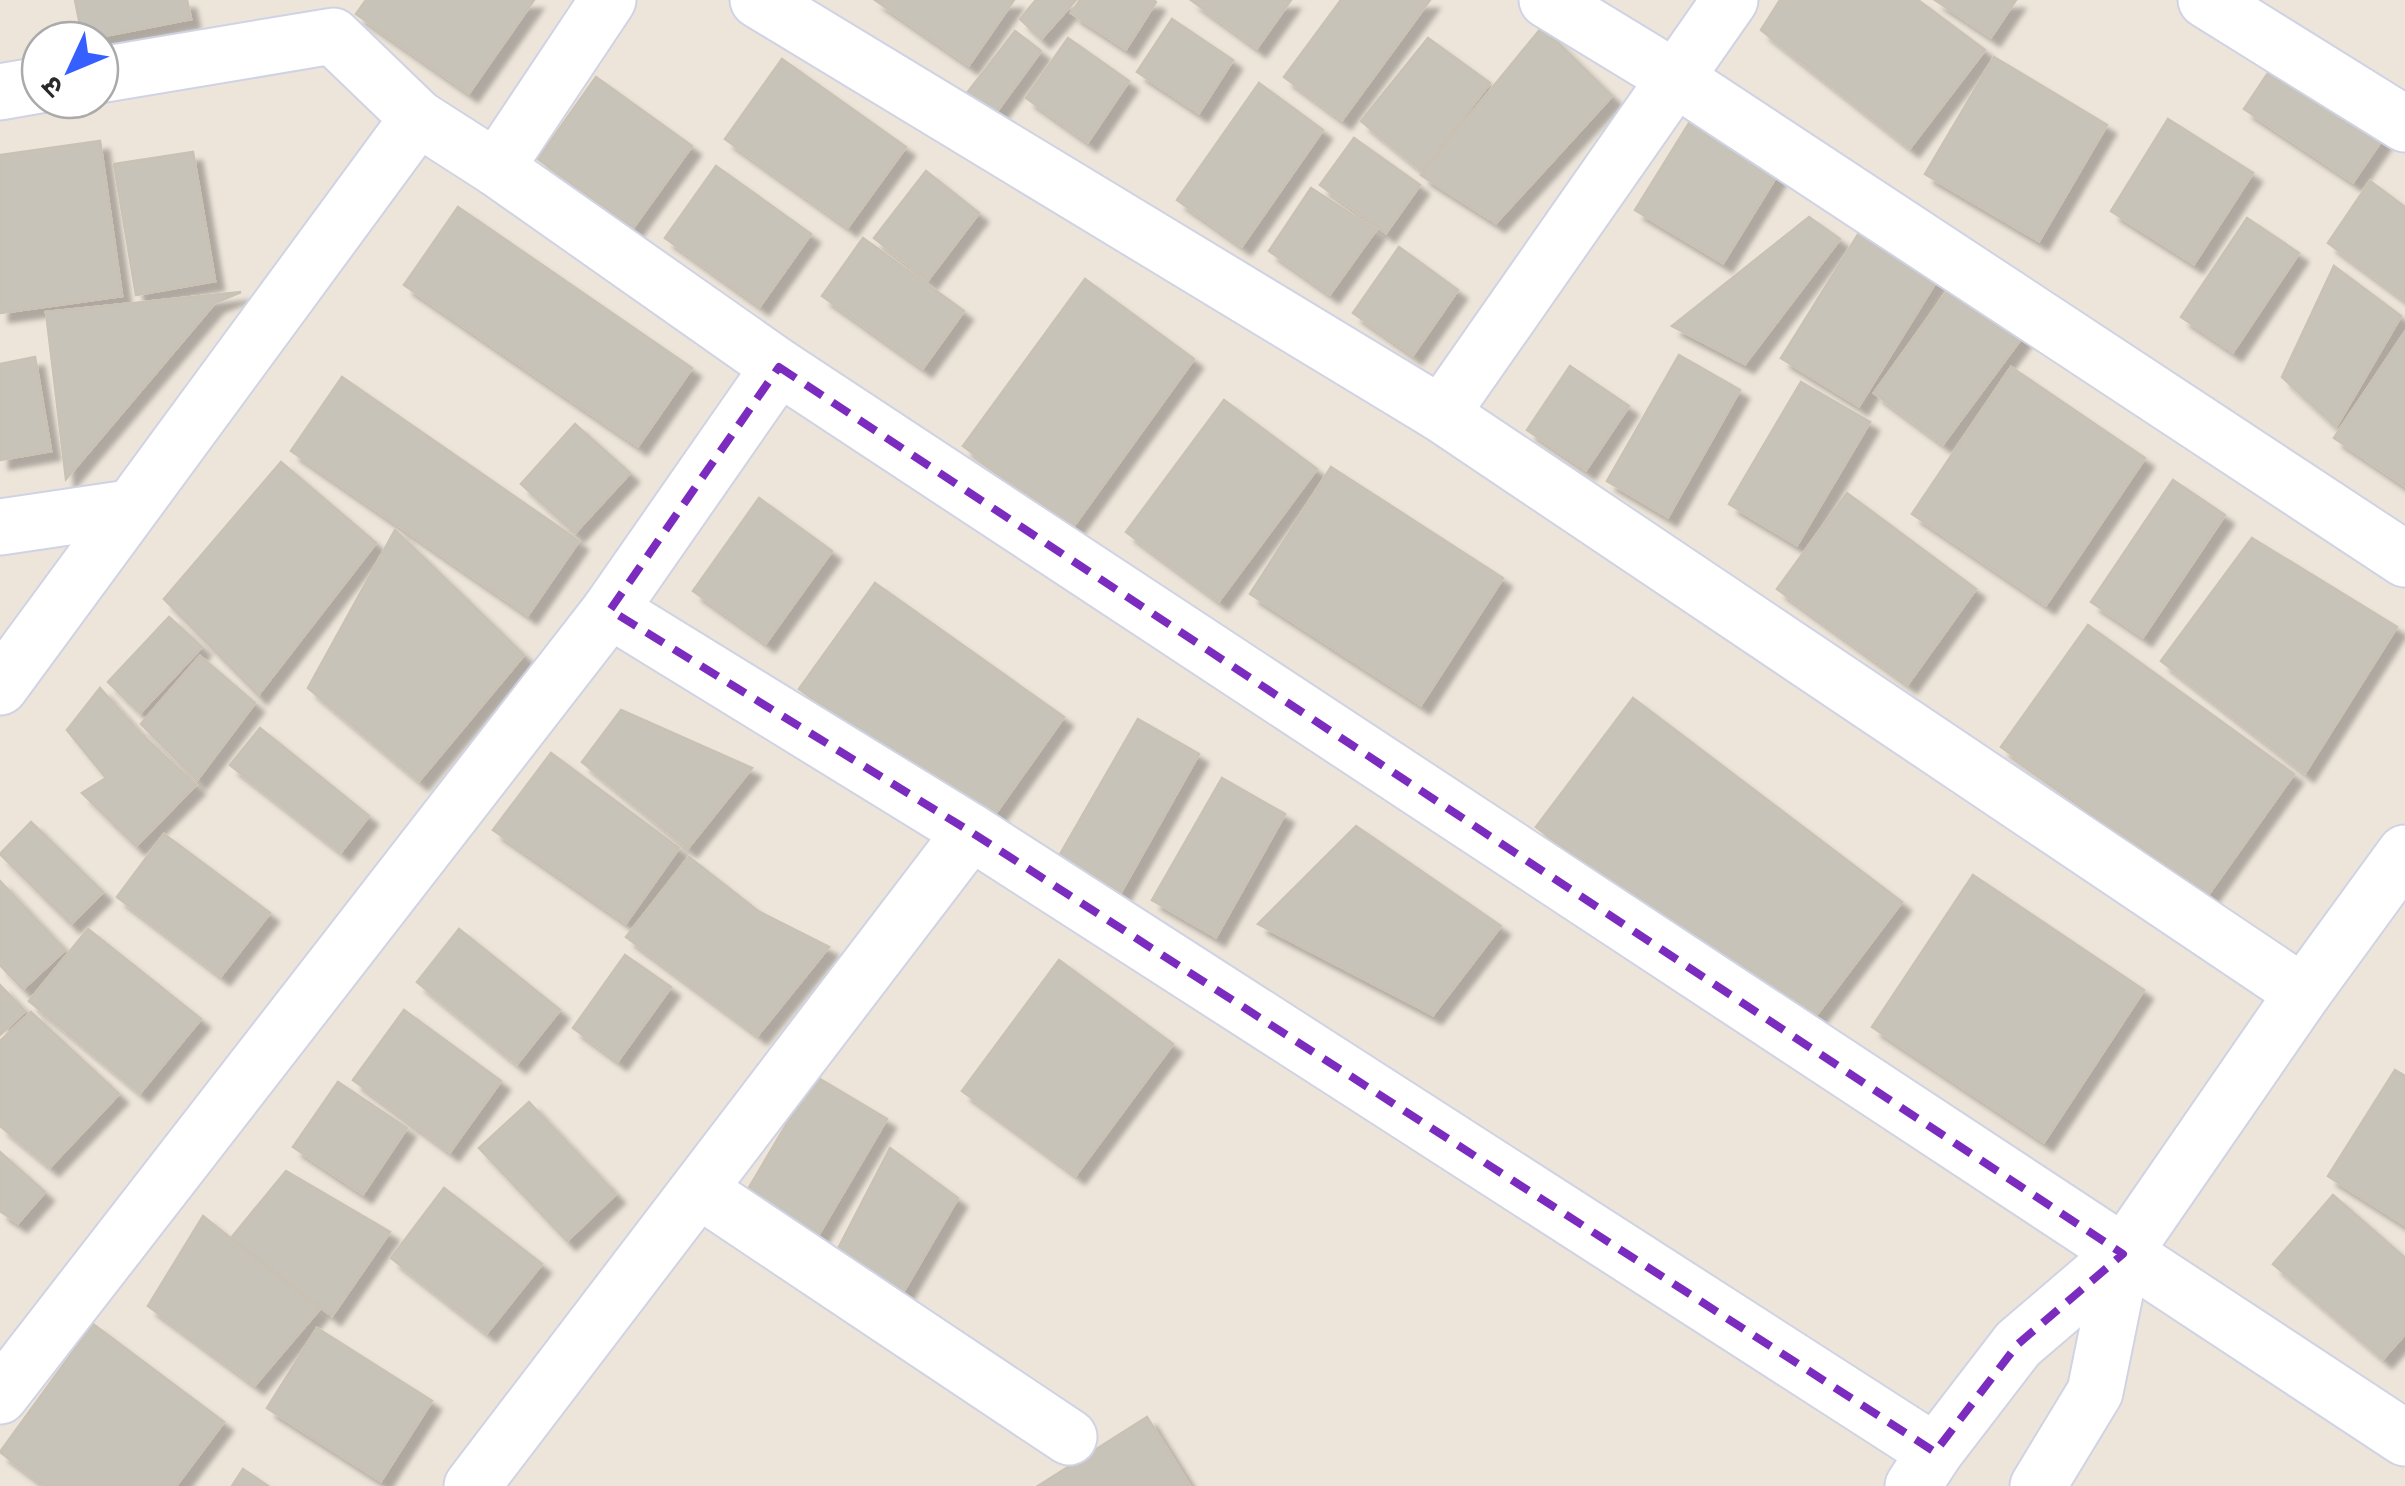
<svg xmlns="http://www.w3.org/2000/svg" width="2405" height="1486" viewBox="0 0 2405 1486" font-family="Arial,'Noto Sans Devanagari',sans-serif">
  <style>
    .building { fill: #c8c3b9; stroke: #c9c1b3; stroke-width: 2.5; filter: url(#shadow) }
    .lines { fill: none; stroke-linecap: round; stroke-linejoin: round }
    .minor-casing { stroke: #cfd3e4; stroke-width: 59 }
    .minor { stroke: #fff; stroke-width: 55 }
    .marked { fill: none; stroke: #7b2cbf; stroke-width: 8; stroke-dasharray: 20 12; stroke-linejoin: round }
  </style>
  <defs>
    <filter id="shadow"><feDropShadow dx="9" dy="9" stdDeviation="2.5" flood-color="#0004"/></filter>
  </defs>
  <rect width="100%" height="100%" fill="#ede5da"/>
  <g class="building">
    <path d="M 75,0 L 187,0 L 191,19 L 83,40 Z"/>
    <path d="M 366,0 L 534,0 L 469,93 L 356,14 Z"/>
    <path d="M 875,0 L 1014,0 L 969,65 Z"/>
    <path d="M 1036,0 L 1076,0 L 1041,39 L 1020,19 Z"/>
    <path d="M 1080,0 L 1153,0 L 1156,2 L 1126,49 L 1071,13 Z"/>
    <path d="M 1191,0 L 1291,0 L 1257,48 Z"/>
    <path d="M 1341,0 L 1430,0 L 1342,120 L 1284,77 Z"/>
    <path d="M 1780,0 L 1918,0 L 1985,50 L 1910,148 L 1761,30 Z"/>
    <path d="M 1935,0 L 2016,0 L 1991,37 Z"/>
    <path d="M 1172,19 L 1233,60 L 1199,113 L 1137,72 Z"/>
    <path d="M 1542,27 L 1612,96 L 1496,223 L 1421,175 Z"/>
    <path d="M 1015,31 L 1041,51 L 995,114 L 967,93 Z"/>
    <path d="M 1068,38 L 1129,81 L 1088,142 L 1026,98 Z"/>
    <path d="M 1428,38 L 1490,83 L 1422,171 L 1361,121 Z"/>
    <path d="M 1994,57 L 2107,125 L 2039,241 L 1925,174 Z"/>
    <path d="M 2278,58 L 2388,131 L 2353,182 L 2244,109 Z"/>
    <path d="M 782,59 L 906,147 L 848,227 L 725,139 Z"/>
    <path d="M 596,77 L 692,146 L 633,228 L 538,159 Z"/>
    <path d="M 1259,83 L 1323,130 L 1242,246 L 1177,200 Z"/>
    <path d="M 2168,119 L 2253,173 L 2194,264 L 2111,211 Z"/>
    <path d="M 1691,120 L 1778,174 L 1723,263 L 1635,210 Z"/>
    <path d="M 1354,138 L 1420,185 L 1386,233 L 1320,185 Z"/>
    <path d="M 100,141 L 122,296 L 0,313 L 0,155 Z"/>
    <path d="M 193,152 L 215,281 L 136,295 L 114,164 Z"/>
    <path d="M 716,166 L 811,234 L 760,306 L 665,238 Z"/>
    <path d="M 926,171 L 979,213 L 928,280 L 874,238 Z"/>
    <path d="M 2370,181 L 2405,207 L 2405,300 L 2328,243 Z"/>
    <path d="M 1311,188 L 1376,230 L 1330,294 L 1269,251 Z"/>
    <path d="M 458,207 L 692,368 L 638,446 L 404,285 Z"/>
    <path d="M 1809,217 L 1840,239 L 1745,364 L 1672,326 Z"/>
    <path d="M 2247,218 L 2299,253 L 2233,352 L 2181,317 Z"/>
    <path d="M 1867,220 L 1944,269 L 1859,406 L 1781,358 Z"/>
    <path d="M 863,238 L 964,311 L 923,368 L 822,296 Z"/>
    <path d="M 1399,247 L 1458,290 L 1413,355 L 1353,313 Z"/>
    <path d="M 2334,266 L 2401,316 L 2336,427 L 2282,377 Z"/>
    <path d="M 1959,275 L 2029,328 L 1943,444 L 1874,393 Z"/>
    <path d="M 1085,279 L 1194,359 L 1073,527 L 963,446 Z"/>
    <path d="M 241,292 L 215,303 L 66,479 L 46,312 Z"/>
    <path d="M 2405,332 L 2405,486 L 2334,438 Z"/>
    <path d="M 1679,355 L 1740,390 L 1668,517 L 1607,481 Z"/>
    <path d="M 35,357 L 51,451 L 0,460 L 0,364 Z"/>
    <path d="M 1570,366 L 1629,406 L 1586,470 L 1527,430 Z"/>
    <path d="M 2011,367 L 2145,458 L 2046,605 L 1912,514 Z"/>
    <path d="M 342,377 L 579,541 L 528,615 L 291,451 Z"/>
    <path d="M 1801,382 L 1870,422 L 1797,545 L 1729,504 Z"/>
    <path d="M 1224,400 L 1317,469 L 1219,601 L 1126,532 Z"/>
    <path d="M 575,424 L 630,473 L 575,533 L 521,484 Z"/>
    <path d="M 281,462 L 376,543 L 258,695 L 164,599 Z"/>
    <path d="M 1331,467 L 1503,578 L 1421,705 L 1250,594 Z"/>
    <path d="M 2173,480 L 2225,515 L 2143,637 L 2091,602 Z"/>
    <path d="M 1847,493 L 1976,589 L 1908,684 L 1777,589 Z"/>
    <path d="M 759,498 L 832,551 L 766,643 L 693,591 Z"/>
    <path d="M 395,530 L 524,655 L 419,781 L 308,688 Z"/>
    <path d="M 2252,538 L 2397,627 L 2305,773 L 2161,661 Z"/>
    <path d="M 875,583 L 1064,717 L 988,824 L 799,689 Z"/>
    <path d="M 169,617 L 202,647 L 140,713 L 108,682 Z"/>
    <path d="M 2088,625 L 2294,774 L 2208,895 L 2001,747 Z"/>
    <path d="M 200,656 L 255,703 L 197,780 L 141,724 Z"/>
    <path d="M 100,688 L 140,733 L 196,785 L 136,846 L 82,793 L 106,778 L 67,730 Z"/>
    <path d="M 1633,698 L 1902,902 L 1805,1030 L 1536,827 Z"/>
    <path d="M 621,710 L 752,768 L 688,848 L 582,762 Z"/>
    <path d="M 1138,719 L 1199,754 L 1121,892 L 1059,856 Z"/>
    <path d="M 260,728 L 369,816 L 341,852 L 230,765 Z"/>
    <path d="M 551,753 L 679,848 L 626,923 L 493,830 Z"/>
    <path d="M 1222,778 L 1285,814 L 1216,937 L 1152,900 Z"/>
    <path d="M 31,822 L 103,892 L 71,924 L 0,854 Z"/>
    <path d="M 1356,826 L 1501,926 L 1433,1015 L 1258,924 Z"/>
    <path d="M 164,834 L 270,913 L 221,976 L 117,897 Z"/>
    <path d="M 689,857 L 758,911 L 829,947 L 758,1035 L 626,937 Z"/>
    <path d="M 1973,875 L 2144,990 L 2044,1142 L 1872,1027 Z"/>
    <path d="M 0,881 L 65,950 L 23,989 L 0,965 Z"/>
    <path d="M 88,929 L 201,1019 L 140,1093 L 29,1001 Z"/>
    <path d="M 459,929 L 560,1010 L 517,1064 L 417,982 Z"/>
    <path d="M 625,955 L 671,987 L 618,1061 L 573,1028 Z"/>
    <path d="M 1059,960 L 1173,1044 L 1076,1175 L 962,1091 Z"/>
    <path d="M 0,985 L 25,1011 L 0,1035 Z"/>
    <path d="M 404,1010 L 501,1081 L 450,1152 L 353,1080 Z"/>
    <path d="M 31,1012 L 119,1094 L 50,1167 L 0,1126 L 0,1041 Z"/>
    <path d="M 2395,1070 L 2405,1076 L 2405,1225 L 2328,1176 Z"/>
    <path d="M 815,1076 L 887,1119 L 813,1244 L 741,1201 Z"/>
    <path d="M 338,1082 L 407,1128 L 363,1194 L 293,1147 Z"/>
    <path d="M 529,1102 L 616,1194 L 567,1241 L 479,1148 Z"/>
    <path d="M 890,1148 L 958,1198 L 894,1308 L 829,1266 Z"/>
    <path d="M 0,1152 L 45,1192 L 18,1223 L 0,1211 Z"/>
    <path d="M 286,1171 L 390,1232 L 332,1316 L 231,1238 Z"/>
    <path d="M 444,1188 L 542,1264 L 487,1333 L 391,1258 Z"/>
    <path d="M 2333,1195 L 2405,1258 L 2405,1334 L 2383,1359 L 2273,1264 Z"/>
    <path d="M 203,1216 L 319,1310 L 255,1385 L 148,1306 Z"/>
    <path d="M 93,1324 L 224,1422 L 176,1486 L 45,1486 L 0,1452 Z"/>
    <path d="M 317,1328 L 432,1401 L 381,1481 L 267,1408 Z"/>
    <path d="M 1147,1417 L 1190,1486 L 1038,1486 Z"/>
    <path d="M 243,1469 L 268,1486 L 232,1486 Z"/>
  </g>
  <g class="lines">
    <defs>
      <g id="minor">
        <path d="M 758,0 L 1441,414 L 2303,993"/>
        <path d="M 1547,0 L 1675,78 L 2405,559"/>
        <path d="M 2206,0 L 2405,124"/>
        <path d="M 100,75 L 333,36 L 418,118 L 496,168 L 779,367 L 2405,1438"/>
        <path d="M 0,92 L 40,85"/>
        <path d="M 496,168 L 608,0"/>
        <path d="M 1441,414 L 1730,0"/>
        <path d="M 0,527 L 129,508"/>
        <path d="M 610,610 L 971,832 L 1935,1452"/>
        <path d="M 0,687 L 418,118"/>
        <path d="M 699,1190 L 1069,1437"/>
        <path d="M 0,1396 L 610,610 L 779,367"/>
        <path d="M 472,1486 L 971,832"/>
        <path d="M 1913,1486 L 1935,1452 L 2018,1344 L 2123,1254 L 2303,993 L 2405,853"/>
        <path d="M 2038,1486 L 2095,1392 L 2123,1254"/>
      </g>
    </defs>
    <use href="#minor" class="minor-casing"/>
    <use href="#minor" class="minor"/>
  </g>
  <path class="marked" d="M 779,367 L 2123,1254 L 2018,1344 L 1935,1452 L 971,832 L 610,610 Z"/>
  <g transform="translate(70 70) rotate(226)"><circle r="48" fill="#ffffff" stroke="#aaaaaa" stroke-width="2.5"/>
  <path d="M0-8L18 38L0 25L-18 38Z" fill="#355fff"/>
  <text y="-15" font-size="28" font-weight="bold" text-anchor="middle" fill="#2a2a2a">उ</text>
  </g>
</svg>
